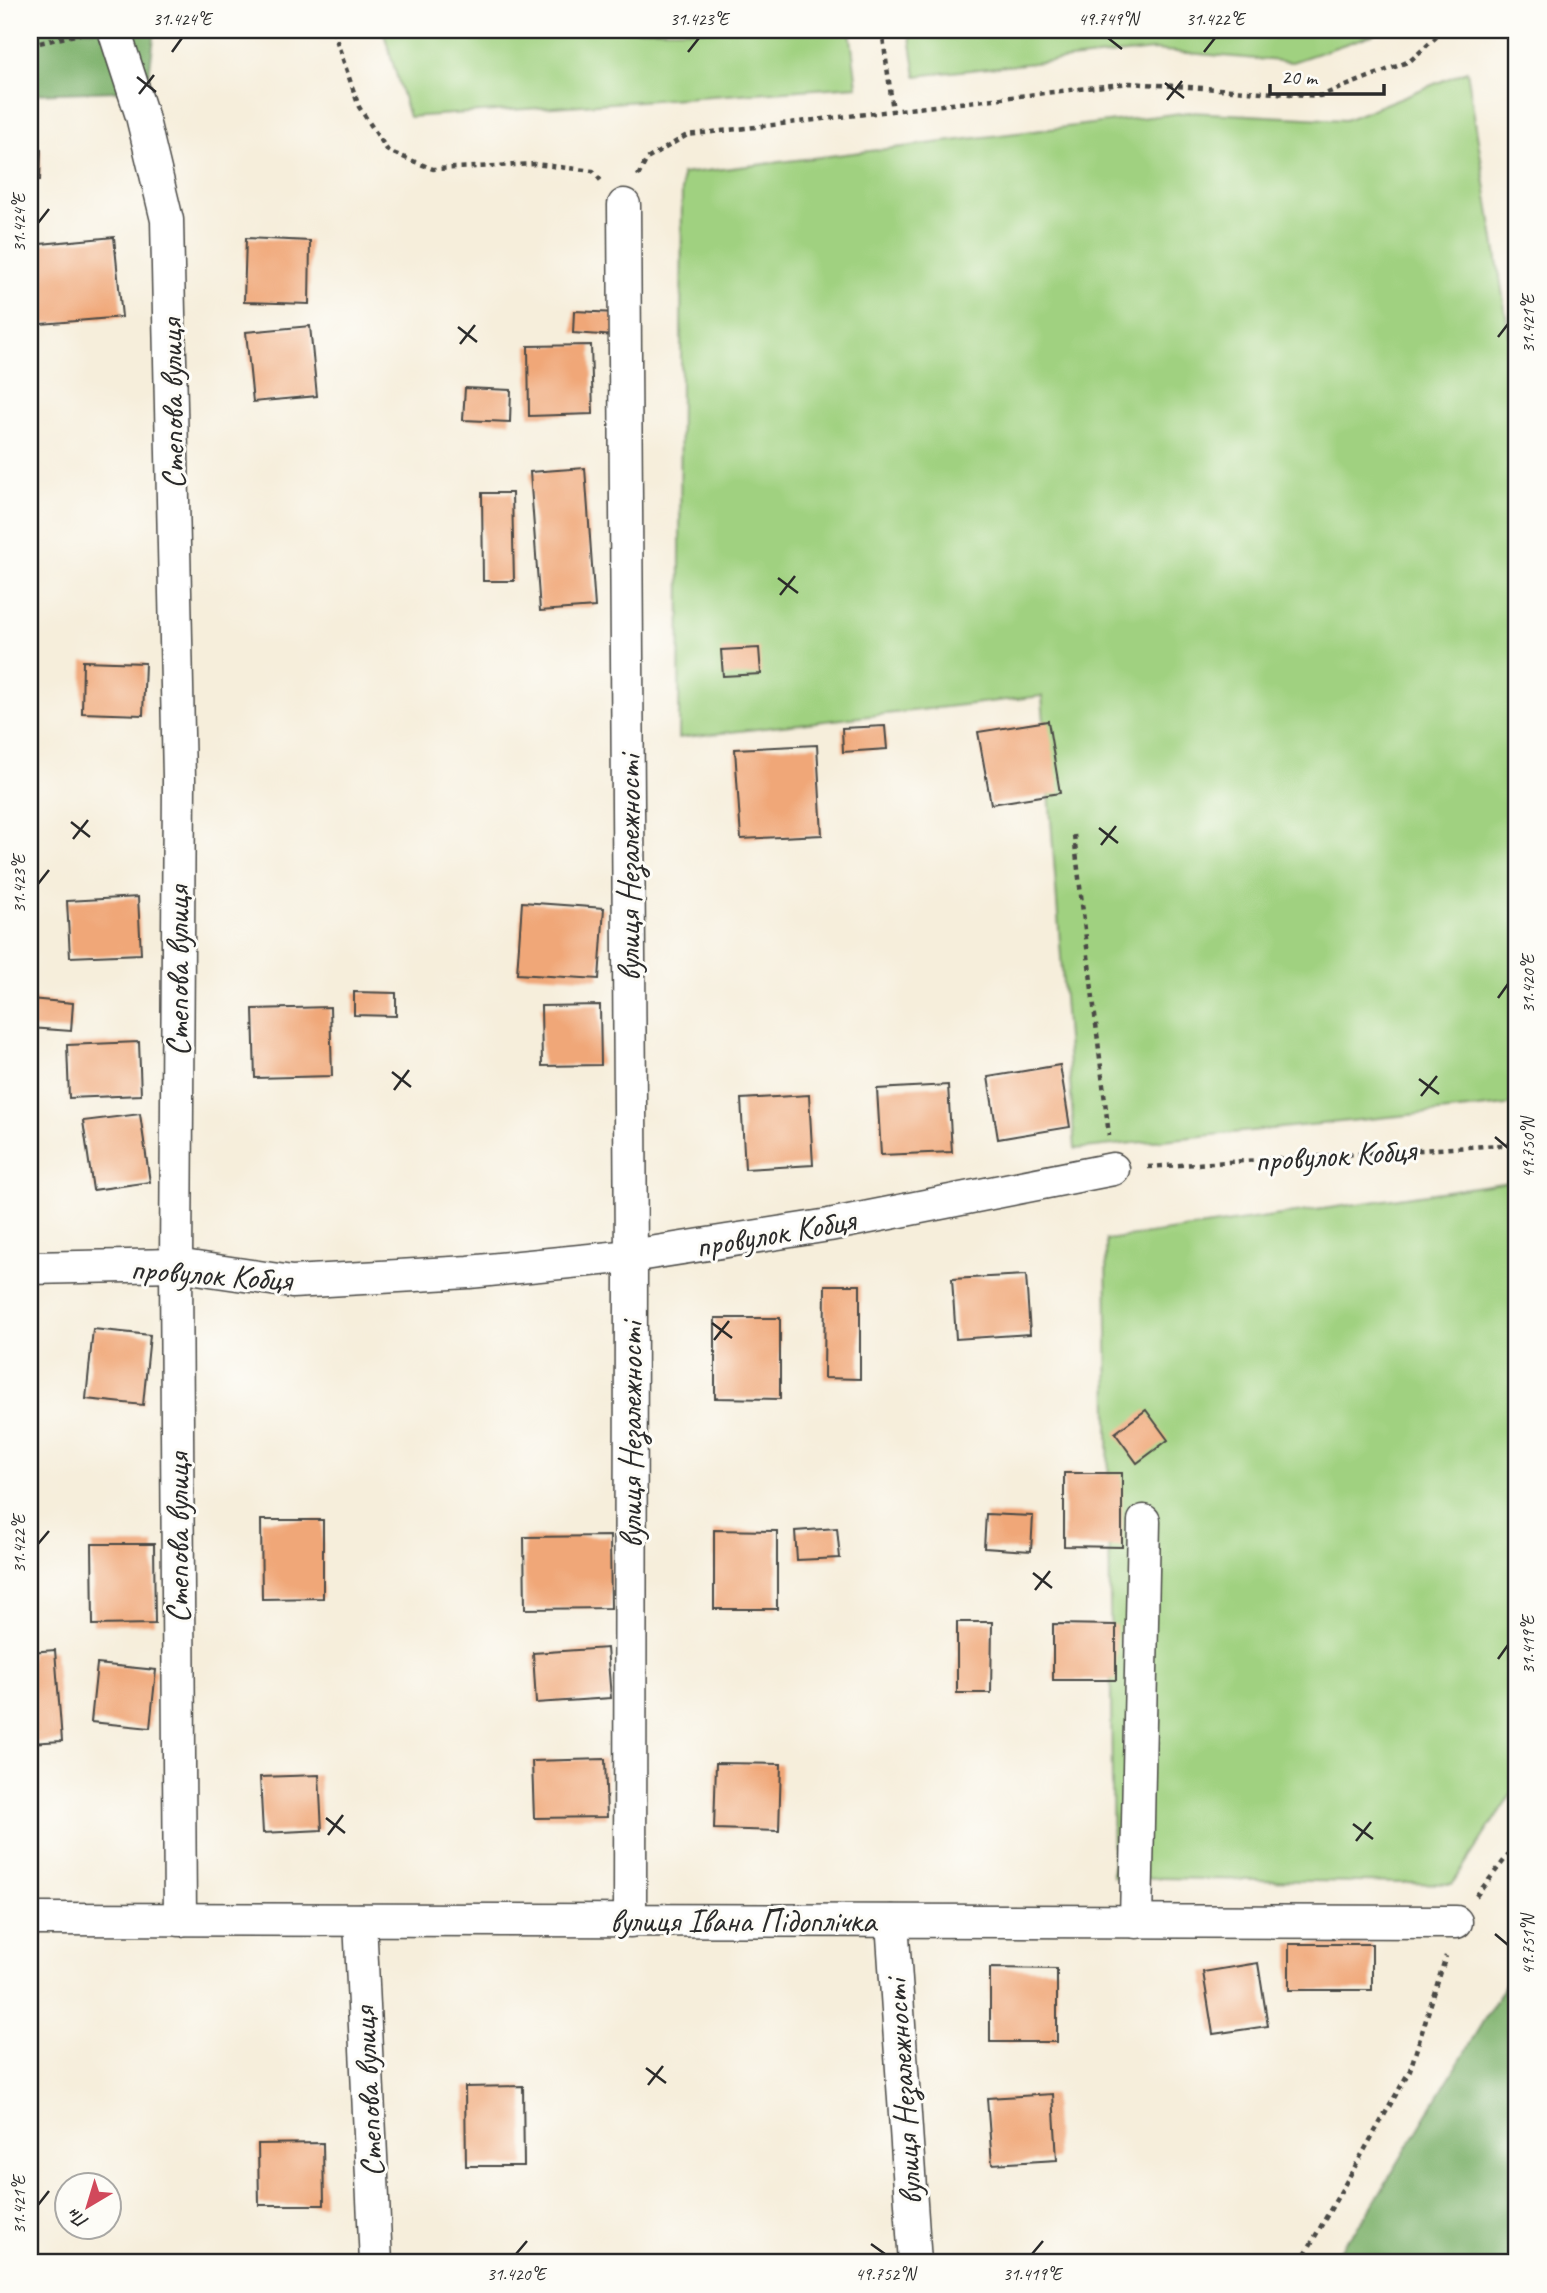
<svg xmlns="http://www.w3.org/2000/svg" width="1547" height="2293" viewBox="0 0 1547 2293" font-family="Caveat,sans-serif">
  <style>
    .green { fill: #a0d180; stroke: #667e56; stroke-width: 2 }
    .forest { fill: #80b36e; stroke: #566f4c; stroke-width: 2 }
    .building { fill: #f0a778 }
    .lines { fill: none; stroke-linecap: round; stroke-linejoin: round }
    .minor-casing { stroke: #494845; stroke-width: 35 }
    .path { stroke: #494845; stroke-width: 4.5; stroke-dasharray: 5 5; stroke-linecap: butt }
    .minor { stroke: #fff; stroke-width: 32 }
    .ticks { fill: none; stroke: #2b2b2b; stroke-width: 2.5 }
    .labels { text-anchor: middle; dominant-baseline: central; stroke-width: 6; stroke-linejoin: round; paint-order: stroke }
    .street-label { font-size: 33px; fill: #2b2b2b; stroke: #fdfcf7 }
    .neatline { fill: none; stroke: #2b2b2b; stroke-width: 2.5 }
    .ticks-label { font-size: 18px; text-anchor: middle; fill: #2b2b2b }
  </style>
  <rect width="100%" height="100%" fill="#fdfcf7"/>
  <filter id="ink" filterUnits="userSpaceOnUse"><feTurbulence type="fractalNoise" baseFrequency=".0143" numOctaves="2"/><feDisplacementMap in="SourceGraphic" scale="14" xChannelSelector="R" yChannelSelector="G"/><feConvolveMatrix kernelMatrix="1 2 1 2 8 2 1 2 1" color-interpolation-filters="sRGB"/></filter>
  <filter id="wash" filterUnits="userSpaceOnUse"><feTurbulence type="fractalNoise" baseFrequency=".00686" numOctaves="4" result="noise"/><feDisplacementMap in="SourceGraphic" scale="28" xChannelSelector="R" yChannelSelector="G"/><feGaussianBlur stdDeviation="1.57" result="paint"/><feColorMatrix in="noise" values="0 0 0 0 0 0 0 0 0 0 0 0 0 0 0 0 0 1.4 0 .05"/><feComposite in="paint" operator="in"/></filter>
  <g filter="url(#wash)">
    <rect width="100%" height="100%" fill="#f6eedb"/>
    <g class="green">
      <path d="M 383,30 L 850,30 L 857,86 L 409,117 Z"/>
      <path d="M 909,30 L 1381,30 L 1372,35 L 1292,62 L 1153,50 L 916,76 Z"/>
      <path d="M 1467,71 L 1517,384 L 1517,1104 L 1075,1149 L 1042,696 L 679,738 L 682,174 L 1189,112 L 1345,120 Z"/>
      <path d="M 1517,1181 L 1517,1785 L 1452,1884 L 1113,1877 L 1106,1240 Z"/>
    </g>
    <g class="forest">
      <path d="M 30,30 L 155,30 L 147,90 L 30,94 Z"/>
      <path d="M 1517,1965 L 1517,2263 L 1329,2263 L 1366,2216 Z"/>
    </g>
    <g id="blocks">
      <g class="building">
        <path d="M 30,149 L 41,150 L 40,180 L 30,180 Z"/>
        <path d="M 114,237 L 122,317 L 30,325 L 30,245 Z"/>
        <path d="M 246,238 L 310,241 L 309,304 L 244,302 Z"/>
        <path d="M 574,311 L 617,313 L 616,336 L 573,333 Z"/>
        <path d="M 310,326 L 317,396 L 253,402 L 246,332 Z"/>
        <path d="M 591,345 L 593,414 L 529,416 L 528,346 Z"/>
        <path d="M 465,388 L 511,390 L 510,422 L 463,420 Z"/>
        <path d="M 585,468 L 595,607 L 540,611 L 530,472 Z"/>
        <path d="M 482,493 L 512,493 L 514,581 L 483,581 Z"/>
        <path d="M 759,648 L 761,674 L 723,676 L 721,650 Z"/>
        <path d="M 83,661 L 145,663 L 143,715 L 82,713 Z"/>
        <path d="M 1048,721 L 1060,793 L 991,804 L 978,732 Z"/>
        <path d="M 885,726 L 887,749 L 843,752 L 842,728 Z"/>
        <path d="M 817,745 L 822,835 L 741,839 L 735,749 Z"/>
        <path d="M 138,897 L 141,954 L 70,957 L 67,901 Z"/>
        <path d="M 522,902 L 604,908 L 599,979 L 517,974 Z"/>
        <path d="M 354,992 L 396,993 L 396,1016 L 354,1015 Z"/>
        <path d="M 30,999 L 73,1003 L 71,1031 L 30,1028 Z"/>
        <path d="M 600,1005 L 601,1065 L 542,1066 L 541,1006 Z"/>
        <path d="M 330,1007 L 332,1076 L 255,1078 L 253,1009 Z"/>
        <path d="M 139,1042 L 141,1095 L 69,1098 L 67,1045 Z"/>
        <path d="M 1060,1065 L 1070,1127 L 998,1139 L 988,1077 Z"/>
        <path d="M 948,1085 L 952,1152 L 881,1155 L 877,1089 Z"/>
        <path d="M 809,1095 L 813,1165 L 745,1169 L 741,1099 Z"/>
        <path d="M 140,1114 L 150,1182 L 93,1190 L 83,1121 Z"/>
        <path d="M 1026,1275 L 1030,1334 L 956,1339 L 952,1279 Z"/>
        <path d="M 825,1285 L 860,1285 L 860,1379 L 824,1378 Z"/>
        <path d="M 715,1318 L 780,1318 L 780,1399 L 715,1398 Z"/>
        <path d="M 93,1329 L 150,1335 L 143,1405 L 86,1399 Z"/>
        <path d="M 1146,1410 L 1168,1440 L 1137,1463 L 1115,1433 Z"/>
        <path d="M 1064,1473 L 1122,1473 L 1122,1547 L 1064,1546 Z"/>
        <path d="M 986,1514 L 1033,1516 L 1031,1551 L 984,1548 Z"/>
        <path d="M 261,1520 L 323,1520 L 323,1598 L 262,1599 Z"/>
        <path d="M 837,1528 L 840,1558 L 797,1560 L 795,1531 Z"/>
        <path d="M 714,1530 L 777,1531 L 777,1609 L 714,1609 Z"/>
        <path d="M 610,1536 L 611,1608 L 525,1609 L 524,1537 Z"/>
        <path d="M 92,1544 L 154,1544 L 155,1624 L 93,1625 Z"/>
        <path d="M 957,1622 L 992,1622 L 991,1693 L 957,1693 Z"/>
        <path d="M 1053,1624 L 1116,1625 L 1116,1680 L 1053,1680 Z"/>
        <path d="M 607,1648 L 611,1698 L 536,1703 L 533,1653 Z"/>
        <path d="M 55,1650 L 62,1741 L 30,1743 L 30,1652 Z"/>
        <path d="M 97,1664 L 156,1670 L 150,1728 L 91,1722 Z"/>
        <path d="M 605,1759 L 607,1817 L 534,1818 L 532,1761 Z"/>
        <path d="M 716,1763 L 781,1764 L 779,1831 L 714,1829 Z"/>
        <path d="M 319,1775 L 322,1830 L 263,1833 L 260,1777 Z"/>
        <rect x="1289" y="1944" width="83" height="46"/>
        <path d="M 1258,1963 L 1268,2026 L 1213,2034 L 1203,1972 Z"/>
        <path d="M 990,1968 L 1057,1969 L 1057,2042 L 990,2042 Z"/>
        <path d="M 523,2086 L 524,2166 L 466,2166 L 465,2087 Z"/>
        <path d="M 1053,2094 L 1057,2160 L 992,2164 L 987,2098 Z"/>
        <path d="M 323,2143 L 324,2205 L 259,2205 L 258,2144 Z"/>
        <path d="M 1188,2259 L 1188,2263 L 1146,2263 L 1146,2261 Z"/>
      </g>
    </g>
  </g>
  <g filter="url(#ink)">
    <use href="#blocks" fill-opacity="0" stroke="#494845" stroke-width="2"/>
    <g class="lines">
      <defs>
        <g id="minor">
          <path d="M 114,30 L 142,116 L 167,220 L 179,779 L 176,1265 L 180,1920"/>
          <path d="M 624,205 L 631,1256 L 630,1921"/>
          <path d="M 30,1268 L 176,1265 L 292,1282 L 469,1272 L 631,1256 L 829,1225 L 1113,1169"/>
          <path d="M 30,1919 L 1456,1922"/>
          <path d="M 360,1920 L 376,2263"/>
          <path d="M 892,1921 L 915,2263"/>
          <path d="M 1136,1922 L 1144,1521"/>
        </g>
      </defs>
      <use href="#minor" class="minor-casing"/>
      <g class="path">
        <path d="M 333,30 L 359,107 L 388,151 L 433,169 L 535,164 L 593,171 L 602,182"/>
        <path d="M 882,30 L 893,111"/>
        <path d="M 30,45 L 80,34"/>
        <path d="M 638,176 L 647,159 L 687,135 L 1130,83 L 1320,96 L 1410,61 L 1444,30"/>
        <path d="M 1074,835 L 1109,1136"/>
        <path d="M 1148,1167 L 1517,1144"/>
        <path d="M 1476,1896 L 1510,1853 L 1517,1839"/>
        <path d="M 1300,2263 L 1410,2070 L 1446,1956"/>
      </g>
      <use href="#minor" class="minor"/>
    </g>
  </g>
  <path class="ticks" d="M 1108,38 L 1122,49M 172,52 L 182,38M 688,52 L 699,38M 1204,52 L 1215,38M 137,77 L 156,92M 1165,83 L 1184,98M 139,94 L 154,75M 1167,100 L 1182,81M 38,223 L 49,209M 458,327 L 477,342M 1498,337 L 1508,324M 460,344 L 475,325M 778,578 L 798,593M 780,595 L 795,576M 71,822 L 90,837M 1099,828 L 1118,843M 73,839 L 88,820M 1101,845 L 1116,826M 38,884 L 49,870M 1498,998 L 1508,984M 392,1072 L 411,1087M 1419,1079 L 1439,1094M 394,1090 L 409,1070M 1421,1096 L 1437,1076M 1495,1137 L 1508,1148M 712,1323 L 732,1338M 714,1340 L 729,1321M 38,1544 L 49,1531M 1033,1573 L 1052,1588M 1035,1590 L 1050,1571M 1498,1659 L 1508,1645M 326,1818 L 345,1833M 1353,1824 L 1373,1839M 328,1835 L 343,1815M 1356,1841 L 1371,1822M 1495,1934 L 1508,1945M 646,2068 L 666,2083M 648,2085 L 663,2066M 38,2205 L 49,2191M 871,2244 L 885,2254M 516,2254 L 527,2241M 1032,2254 L 1043,2241"/>
  <g class="labels">
    <g class="street-label">
      <text transform="translate(172 404) rotate(-91)">Степова вулиця</text>
      <text transform="translate(629 868) rotate(-90)">вулиця Незалежності</text>
      <text transform="translate(178 971) rotate(-90)">Степова вулиця</text>
      <text transform="translate(1335 1155) rotate(-4)">провулок Кобця</text>
      <text transform="translate(775 1233) rotate(-10)">провулок Кобця</text>
      <text transform="translate(211 1274) rotate(4)">провулок Кобця</text>
      <text transform="translate(631 1435) rotate(-90)">вулиця Незалежності</text>
      <text transform="translate(178 1538) rotate(-90)">Степова вулиця</text>
      <text x="743" y="1921">вулиця Івана Підоплічка</text>
      <text transform="translate(368 2092) rotate(-93)">Степова вулиця</text>
      <text transform="translate(903 2092) rotate(-94)">вулиця Незалежності</text>
    </g>
  </g>
  <rect width="1547" height="2293" fill="none" stroke="#fdfcf7" stroke-width="77"/>
  <g transform="translate(88 2206) rotate(218)"><circle r="33" fill="#fdfcf7" stroke="#a9a8a5" stroke-width="2"/>
  <path d="M0-5L12 26L0 18L-12 26Z" fill="#d1495b"/>
  <text y="-10" font-size="19" font-weight="bold" text-anchor="middle" fill="#2b2b2b">Пн</text>
  </g>
  <path d="M1270 84v10h114v-10" fill="none" stroke="#2b2b2b" stroke-width="3.5"/>
  <text x="1281" y="84" font-size="21" fill="#2b2b2b" stroke="#fdfcf7" stroke-width="5" paint-order="stroke">20 m</text>
  <rect x="38" y="38" width="1470" height="2216" class="neatline"/>
  <g class="ticks-label">
    <text x="182" y="25">31.424°E</text>
    <text x="699" y="25">31.423°E</text>
    <text x="1108" y="25">49.749°N</text>
    <text x="1215" y="25">31.422°E</text>
    <text transform="translate(19 223) rotate(-90)" y="6">31.424°E</text>
    <text transform="translate(1528 324) rotate(-90)" y="6">31.421°E</text>
    <text transform="translate(19 884) rotate(-90)" y="6">31.423°E</text>
    <text transform="translate(1528 984) rotate(-90)" y="6">31.420°E</text>
    <text transform="translate(1528 1148) rotate(-90)" y="6">49.750°N</text>
    <text transform="translate(19 1544) rotate(-90)" y="6">31.422°E</text>
    <text transform="translate(1528 1645) rotate(-90)" y="6">31.419°E</text>
    <text transform="translate(1528 1945) rotate(-90)" y="6">49.751°N</text>
    <text transform="translate(19 2205) rotate(-90)" y="6">31.421°E</text>
    <text x="516" y="2280">31.420°E</text>
    <text x="885" y="2280">49.752°N</text>
    <text x="1032" y="2280">31.419°E</text>
  </g>
</svg>
